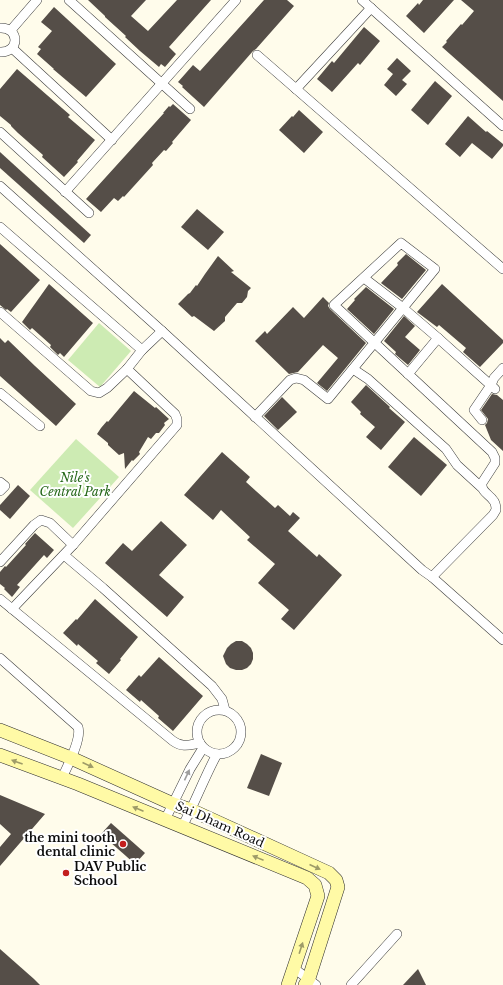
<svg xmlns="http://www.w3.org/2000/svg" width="503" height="985" viewBox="0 0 503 985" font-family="'Libre Baskerville',serif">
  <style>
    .green { fill: #cdebb3 }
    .building { fill: #554e48 }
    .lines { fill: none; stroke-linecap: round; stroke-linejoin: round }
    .street-casing { stroke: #3f3f3f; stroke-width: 10 }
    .secondary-casing { stroke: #2e2e2e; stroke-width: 14 }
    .street { stroke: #fff; stroke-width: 9 }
    .secondary { stroke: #fffaa6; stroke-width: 13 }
    .oneway { fill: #9e9b68 }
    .oneway2 { fill: #9e9e9e }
    .poi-dot { fill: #c31e1d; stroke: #fff; stroke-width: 1.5 }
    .labels { text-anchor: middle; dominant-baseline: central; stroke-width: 4; stroke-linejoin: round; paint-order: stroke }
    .park-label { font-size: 12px; font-style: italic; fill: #256719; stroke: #fff }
    .street-label { font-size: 12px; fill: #0c0c0c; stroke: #fff }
    .poi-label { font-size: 12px; font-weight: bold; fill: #0c0c0c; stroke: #fff; text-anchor: end }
  </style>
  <rect width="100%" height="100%" fill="#fffceb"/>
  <g class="green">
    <path d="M 99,323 L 131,351 L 100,387 L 68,360 Z"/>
    <path d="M 76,439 L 119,477 L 73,528 L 30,490 Z"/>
  </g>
  <g class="building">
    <path d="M 88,0 L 146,0 L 131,16 L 148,31 L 177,0 L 211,0 L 169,47 L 176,54 L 165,67 L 161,64 L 159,67 L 140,51 L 125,37 L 126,36 L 105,17 L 105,16 Z"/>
    <path d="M 264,0 L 287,0 L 294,6 L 256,49 L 253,51 L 204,107 L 182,87 L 183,86 L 178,82 L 193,65 L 200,71 Z"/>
    <path d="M 423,0 L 454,0 L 424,33 L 406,16 L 418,3 L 419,5 Z"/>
    <path d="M 461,0 L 503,0 L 503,101 L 442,47 L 447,42 L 446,41 L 461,24 L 462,25 L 474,11 Z"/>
    <path d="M 54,7 L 116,64 L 86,97 L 53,69 L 54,69 L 37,54 L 41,49 L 38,47 L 52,31 L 41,22 Z"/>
    <path d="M 364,27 L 380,41 L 360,65 L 358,63 L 332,92 L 317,79 L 332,61 L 334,63 Z"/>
    <path d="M 397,58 L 411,71 L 402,80 L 407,84 L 396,96 L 384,85 L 393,74 L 387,69 Z"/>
    <path d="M 17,69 L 70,115 L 68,117 L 95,140 L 77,161 L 78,162 L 64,177 L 42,157 L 43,155 L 18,133 L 11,126 L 11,125 L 0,116 L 0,89 Z"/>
    <path d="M 435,81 L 452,96 L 428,125 L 411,110 Z"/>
    <path d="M 173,104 L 191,120 L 172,142 L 173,143 L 166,151 L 164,150 L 152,163 L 153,165 L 124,197 L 123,196 L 118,201 L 114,198 L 101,212 L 86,199 L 164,113 L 163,113 L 169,106 L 170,107 Z"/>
    <path d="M 299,110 L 323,132 L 304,153 L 279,130 L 292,116 L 293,117 Z"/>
    <path d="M 468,116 L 486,132 L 487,131 L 503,144 L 503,146 L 492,159 L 472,143 L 460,157 L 445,144 Z"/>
    <path d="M 0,152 L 91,235 L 84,243 L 0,168 Z"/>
    <path d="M 197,209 L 224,232 L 208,250 L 181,227 Z"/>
    <path d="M 0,244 L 40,280 L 11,312 L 7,309 L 6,310 L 0,305 Z"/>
    <path d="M 406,254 L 426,270 L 402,299 L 381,283 L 398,265 L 397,263 Z"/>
    <path d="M 218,256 L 234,271 L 231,272 L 251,288 L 248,291 L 247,297 L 242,303 L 237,303 L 225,317 L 225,321 L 214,331 L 194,316 L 192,317 L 178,304 L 188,294 L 190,293 L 196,285 L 197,286 L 205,274 Z"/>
    <path d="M 49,284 L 93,323 L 64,357 L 60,353 L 58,355 L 50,347 L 51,345 L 32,328 L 30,330 L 22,322 Z"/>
    <path d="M 442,284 L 503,340 L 503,343 L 480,367 L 463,352 L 466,348 L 439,325 L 437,327 L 417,312 Z"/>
    <path d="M 366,287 L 394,309 L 374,334 L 347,309 L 355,300 L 354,299 Z"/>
    <path d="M 323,297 L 329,303 L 328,306 L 330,309 L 366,343 L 327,391 L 317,383 L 338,358 L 323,345 L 298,372 L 289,374 L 255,341 L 265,331 L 267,334 L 293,307 L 304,318 Z"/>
    <path d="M 404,316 L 415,326 L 405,337 L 420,350 L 408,365 L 395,354 L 396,352 L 384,341 Z"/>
    <path d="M 0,338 L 5,343 L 8,340 L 35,366 L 76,404 L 56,426 L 0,376 Z"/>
    <path d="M 366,385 L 390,407 L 389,408 L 405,422 L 381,450 L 366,437 L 375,427 L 360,414 L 361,412 L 351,402 Z"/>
    <path d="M 134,391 L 155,408 L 156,407 L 169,419 L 164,423 L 165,425 L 159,433 L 156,433 L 151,439 L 148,437 L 139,452 L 140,454 L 133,461 L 132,460 L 125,469 L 124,453 L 119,455 L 108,445 L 108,443 L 97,434 L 101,428 L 107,421 L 108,422 Z"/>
    <path d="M 492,394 L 497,395 L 503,400 L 503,451 L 491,440 L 485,425 L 487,423 L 488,419 L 481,410 Z"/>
    <path d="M 282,397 L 297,412 L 278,430 L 264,416 Z"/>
    <path d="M 414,437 L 447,465 L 421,496 L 388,467 Z"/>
    <path d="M 222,452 L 250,477 L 246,482 L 275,508 L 278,505 L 290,516 L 293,512 L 300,518 L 288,531 L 317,557 L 319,554 L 342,575 L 294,630 L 281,619 L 289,610 L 258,583 L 275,564 L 247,540 L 250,537 L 221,510 L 213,520 L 184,495 Z"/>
    <path d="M 18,485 L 30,496 L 10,519 L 0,510 L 0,505 Z"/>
    <path d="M 161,521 L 187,545 L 159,575 L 184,597 L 167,617 L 105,563 L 123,543 L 132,551 Z"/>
    <path d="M 35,533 L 54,550 L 47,558 L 44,555 L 17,585 L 20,587 L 12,597 L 4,589 L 5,588 L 0,584 L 0,572 L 5,566 L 6,567 L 26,545 L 25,544 Z"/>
    <path d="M 95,599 L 138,637 L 120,659 L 121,660 L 109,674 L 96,663 L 98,661 L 78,644 L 77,646 L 63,633 L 76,619 L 77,620 Z"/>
    <path d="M 236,641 L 242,641 L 247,644 L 251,648 L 253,653 L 253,659 L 251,664 L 247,668 L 242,670 L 236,670 L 230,668 L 226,664 L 223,656 L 227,648 L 231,644 Z"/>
    <path d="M 159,657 L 203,696 L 173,731 L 158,718 L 159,716 L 141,700 L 140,702 L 126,690 L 139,675 L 141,677 Z"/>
    <path d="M 261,754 L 282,763 L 269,796 L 247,788 Z"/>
    <path d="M 0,795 L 45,814 L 0,866 L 0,847 L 11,834 L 0,824 Z"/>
    <path d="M 111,823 L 145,853 L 135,864 L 101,834 Z"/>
    <path d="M 0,949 L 34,979 L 40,985 L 0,985 Z"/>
    <path d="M 418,969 L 426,985 L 403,985 Z"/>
  </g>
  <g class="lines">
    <defs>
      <g id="street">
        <path d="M 69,0 L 190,109"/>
        <path d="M 362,0 L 503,126"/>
        <path d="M 0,28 C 20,27 20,53 0,52"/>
        <path d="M 11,30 L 37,0"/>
        <path d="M 12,48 L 112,140"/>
        <path d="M 257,55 L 503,269"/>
        <path d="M 296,89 L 371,8"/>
        <path d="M 0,132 L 89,213"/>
        <path d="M 0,186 L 162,331 L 422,570 L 432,577 L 503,640"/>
        <path d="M 65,192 L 236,0"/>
        <path d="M 0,227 L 142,350"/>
        <path d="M 364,278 L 403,308 L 438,338 L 495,389"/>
        <path d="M 0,312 L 91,391 L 99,393 L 107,388 L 127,369 L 142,350 L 162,331"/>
        <path d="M 353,369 L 368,379 L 446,449 L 457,465 L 481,487"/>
        <path d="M 408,374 L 438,338"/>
        <path d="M 0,393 L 40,426"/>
        <path d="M 255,417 L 290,380 L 296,378 L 304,380 L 328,399 L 435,269 L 401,243 L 334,305 L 492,452 L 495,458 L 495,463 L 482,483 C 481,492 489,494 493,500 C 495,502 496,506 496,510 L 493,515 L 432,577"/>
        <path d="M 482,420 L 474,410 L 491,385 L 494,378 L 503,368"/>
        <path d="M 0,482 L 5,486 L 0,491"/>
        <path d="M 64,555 L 103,588 L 212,686 L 222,699 L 225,710"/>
        <path d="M 0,562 L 34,525 L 41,520 L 50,523 L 73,545"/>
        <path d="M 0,599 L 173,741 C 183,748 189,745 200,743"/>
        <path d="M 12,609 L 73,545 L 177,425 L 177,419 L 175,414 L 127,369"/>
        <path d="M 0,658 L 78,727 C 82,739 67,767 62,778"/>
        <circle cx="219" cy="732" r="22"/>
        <path d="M 165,820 L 190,769 L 203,748"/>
        <path d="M 182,827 C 195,803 204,778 217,754"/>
        <path d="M 295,969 L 316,985"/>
        <path d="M 351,985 L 397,934"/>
      </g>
      <g id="secondary">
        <path d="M 0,730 L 71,758 L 173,804 L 191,810 L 329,873 L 336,880 L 338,887 L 309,978 L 305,985"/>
        <path d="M 0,755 L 78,784 L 307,878 L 315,885 L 318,896 L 288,985"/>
      </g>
    </defs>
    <use href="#street" class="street-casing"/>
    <use href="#secondary" class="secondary-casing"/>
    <use href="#street" class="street"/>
    <use href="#secondary" class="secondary"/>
  </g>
  <defs><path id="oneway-solid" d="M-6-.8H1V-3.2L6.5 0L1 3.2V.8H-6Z"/></defs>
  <g class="oneway">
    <use href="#oneway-solid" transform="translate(17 762) rotate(-160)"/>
    <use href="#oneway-solid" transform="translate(88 765) rotate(24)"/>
    <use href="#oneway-solid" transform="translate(138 809) rotate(-157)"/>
    <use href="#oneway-solid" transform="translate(258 858) rotate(-158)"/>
    <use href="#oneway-solid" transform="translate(315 867) rotate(24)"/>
    <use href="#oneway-solid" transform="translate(301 948) rotate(-72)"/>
  </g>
  <use class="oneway2" href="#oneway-solid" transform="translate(187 775) rotate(-65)"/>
  <g class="poi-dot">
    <circle cx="123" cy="844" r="4"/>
    <circle cx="66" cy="873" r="4"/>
  </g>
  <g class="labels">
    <g class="park-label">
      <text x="75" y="477">Nile's<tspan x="75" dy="14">Central Park</tspan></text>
    </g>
    <g class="street-label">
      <text transform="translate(220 824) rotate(24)">Sai Dham Road</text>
    </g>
    <g class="poi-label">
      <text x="115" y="837">the mini tooth<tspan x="115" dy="14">dental clinic</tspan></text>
      <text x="74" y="866" text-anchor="start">DAV Public<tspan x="74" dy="14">School</tspan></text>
    </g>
  </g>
</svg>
